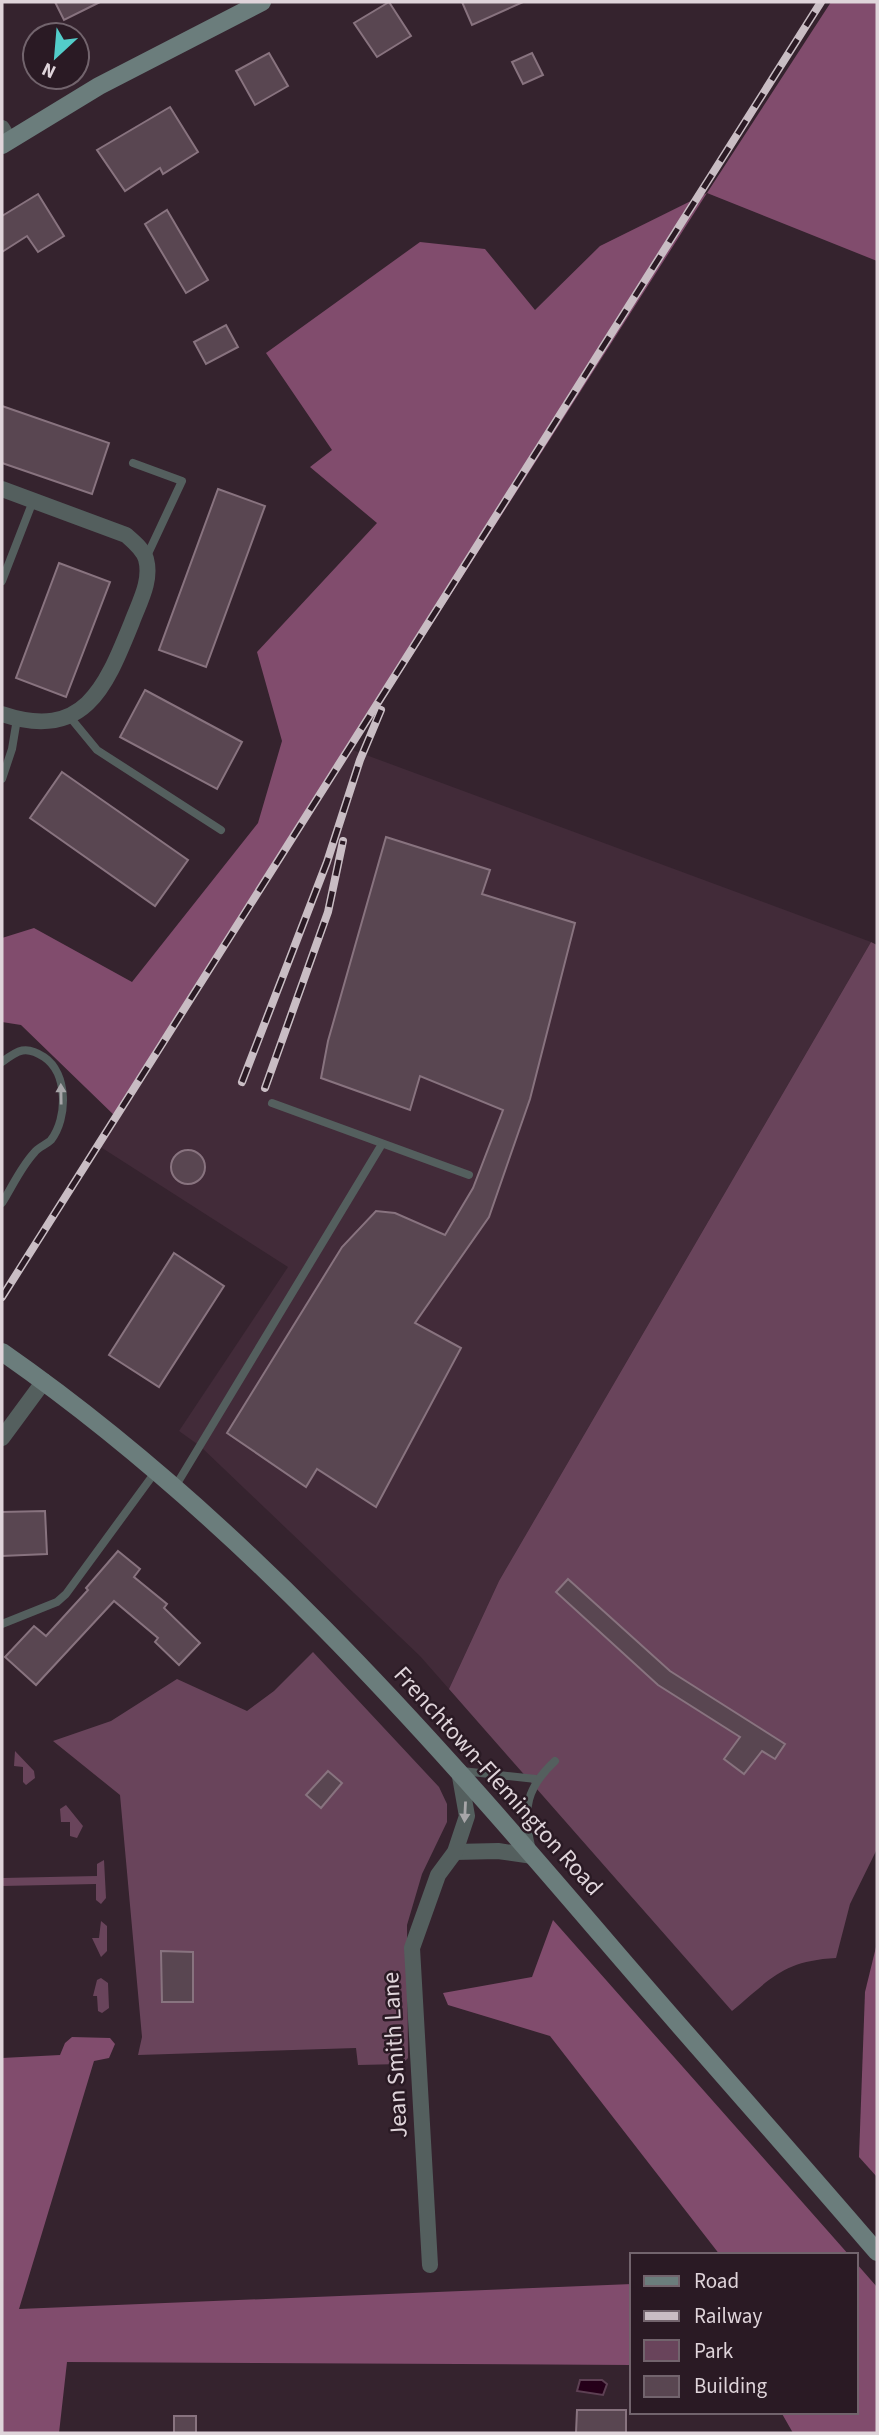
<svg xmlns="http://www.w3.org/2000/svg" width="879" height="2435" viewBox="0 0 879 2435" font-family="'Source Sans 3',sans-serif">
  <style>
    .built { fill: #422b39 }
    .green { fill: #69445b }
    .forest { fill: #814c6d }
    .water { fill: #250019; stroke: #5d4053; stroke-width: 2 }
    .building { fill: #594651; stroke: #88737f; stroke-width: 2 }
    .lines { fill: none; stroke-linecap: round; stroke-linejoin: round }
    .lane { stroke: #545f5e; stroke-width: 8 }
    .street { stroke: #545f5e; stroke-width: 16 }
    .secondary { stroke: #6b7d7c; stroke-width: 18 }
    .rail-casing { stroke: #c9bdc4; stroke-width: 8 }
    .rail { stroke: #2a1a24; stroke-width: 5; stroke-dasharray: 16; stroke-linecap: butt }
    .oneway { fill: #a7a5a8 }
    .labels { text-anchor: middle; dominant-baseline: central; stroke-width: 5; stroke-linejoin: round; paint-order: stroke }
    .street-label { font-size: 24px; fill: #dfd4da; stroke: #2a1a24 }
  </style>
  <rect width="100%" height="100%" fill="#35232e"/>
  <path class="built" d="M 350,749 L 871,942 L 499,1581 L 449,1689 L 420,1656 L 200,1446 L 179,1431 L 288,1267 L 99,1146 Z"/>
  <g class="green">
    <path d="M 871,942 L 877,945 L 877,1849 L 850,1904 L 836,1958 C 782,1961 771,1979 732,2011 L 449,1689 L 499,1581 Z"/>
    <path d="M 313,1652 L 439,1787 L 447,1804 L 447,1822 L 422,1874 L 407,1925 L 408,2058 L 402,2064 L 358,2065 L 356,2048 L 138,2055 L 142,2037 L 120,1795 L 53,1741 L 111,1721 L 177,1679 L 247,1711 L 274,1691 Z"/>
    <path d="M 15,1751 L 34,1771 L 35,1778 L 26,1785 L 23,1782 L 23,1767 L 14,1766 Z"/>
    <path d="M 66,1805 L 83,1826 L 77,1838 L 70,1836 L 70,1822 L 61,1822 L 60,1809 Z"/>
    <path d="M 104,1860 L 106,1898 L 101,1904 L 96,1900 L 96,1884 L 2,1886 L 2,1878 L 97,1876 L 97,1864 Z"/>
    <path d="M 101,1921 L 107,1926 L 107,1951 L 101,1957 L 92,1938 L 99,1938 Z"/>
    <path d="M 101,1978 L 108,1983 L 109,2008 L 102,2013 L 98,2011 L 97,1996 L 93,1996 L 97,1980 Z"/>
  </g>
  <g class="forest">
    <path d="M 831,2 L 877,2 L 877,261 L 707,193 L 117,1118 L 21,1025 L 2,1022 L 2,938 L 34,928 L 132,982 L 258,823 L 282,741 L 257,652 L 377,523 L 310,467 L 332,450 L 266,353 L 420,242 L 485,249 L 535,310 L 600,246 L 707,193 Z"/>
    <path d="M 553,1920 L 849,2255 L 720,2255 L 550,2036 L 448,2005 L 443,1993 L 532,1977 Z"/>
    <path d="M 877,1943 L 877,2177 L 859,2157 L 865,1992 Z"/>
    <path d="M 72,2037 L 110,2038 L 115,2044 L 109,2058 L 94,2061 L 19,2309 L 632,2284 L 632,2365 L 67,2362 L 59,2433 L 2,2433 L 2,2058 L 60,2055 L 65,2043 Z"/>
    <path d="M 856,2263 L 877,2287 L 877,2433 L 793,2433 L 781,2412 L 856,2412 Z"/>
  </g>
  <path class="water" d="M 580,2380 L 602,2380 L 607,2384 L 603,2395 L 577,2391 Z"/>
  <g class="building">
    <path d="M 55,2 L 100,2 L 64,20 Z"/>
    <path d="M 389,2 L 411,36 L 377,57 L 354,23 Z"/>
    <path d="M 462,2 L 523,2 L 472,25 Z"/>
    <path d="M 269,53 L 288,86 L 255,105 L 236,71 Z"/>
    <path d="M 532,53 L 543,75 L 523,84 L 512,62 Z"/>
    <path d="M 170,107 L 198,152 L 163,174 L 160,168 L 125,191 L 97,150 Z"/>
    <path d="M 38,194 L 64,236 L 38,252 L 27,236 L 2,252 L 2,216 Z"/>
    <path d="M 167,210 L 208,280 L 186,293 L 145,224 Z"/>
    <path d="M 226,325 L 238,347 L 206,364 L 194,342 Z"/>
    <path d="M 2,406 L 109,443 L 92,494 L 2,463 Z"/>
    <path d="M 218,489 L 265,506 L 206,667 L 159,650 Z"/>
    <path d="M 59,563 L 110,582 L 66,697 L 16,678 Z"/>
    <path d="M 145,690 L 242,742 L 217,789 L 120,737 Z"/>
    <path d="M 62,772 L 188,860 L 155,906 L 30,818 Z"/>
    <path d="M 386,837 L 490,870 L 482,894 L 575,923 L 530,1099 L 489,1217 L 415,1323 L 461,1348 L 376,1507 L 317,1469 L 306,1487 L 227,1433 L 342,1247 L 376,1211 L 395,1213 L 445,1235 L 473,1188 L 503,1110 L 420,1076 L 410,1110 L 321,1078 L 328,1041 Z"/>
    <circle cx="188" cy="1167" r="17"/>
    <path d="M 174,1253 L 224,1286 L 159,1387 L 109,1355 Z"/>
    <path d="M 45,1511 L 47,1554 L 2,1556 L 2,1512 Z"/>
    <path d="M 118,1551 L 140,1569 L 134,1577 L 167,1604 L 164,1608 L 200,1643 L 179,1665 L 155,1642 L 158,1638 L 114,1601 L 36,1685 L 5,1657 L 34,1626 L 46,1636 L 88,1590 L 86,1588 Z"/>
    <path d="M 568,1579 L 670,1671 L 785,1744 L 775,1759 L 762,1751 L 744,1774 L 724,1759 L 740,1737 L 658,1685 L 556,1592 Z"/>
    <path d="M 328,1771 L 342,1783 L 321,1808 L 306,1795 Z"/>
    <path d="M 161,1951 L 193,1952 L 193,2002 L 162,2002 Z"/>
    <path d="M 577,2410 L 626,2410 L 626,2433 L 576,2433 Z"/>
    <rect x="174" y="2416" width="22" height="17"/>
  </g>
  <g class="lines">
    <g class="lane">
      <path d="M 133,463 L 182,481 L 146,558"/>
      <path d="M 2,581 L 33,501"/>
      <path d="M 69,716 L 97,750 L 221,830"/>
      <path d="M 2,779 L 12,749 L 17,719"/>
      <path d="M 2,1062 C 18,1050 26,1045 44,1057 C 68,1073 68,1118 51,1140 C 46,1145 38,1147 34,1153 C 21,1167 12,1187 2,1203"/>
      <path d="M 272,1103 L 469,1175"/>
      <path d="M 175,1487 L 382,1144"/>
      <path d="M 2,1624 L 57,1602 L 66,1594 L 156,1471"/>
      <path d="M 462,1771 L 536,1779"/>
      <path d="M 531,1846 C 522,1809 527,1787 555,1761"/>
    </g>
    <g class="street">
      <path d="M 2,128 L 9,140"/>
      <path d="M 2,489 L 126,535 C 134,542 143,549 146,559 C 152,581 139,603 132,622 C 106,686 85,742 2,714"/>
      <path d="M 2,1438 L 44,1381"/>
      <path d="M 455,1852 L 498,1851 L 533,1856"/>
      <path d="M 430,2265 L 412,1948 L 438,1875 L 455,1852 L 467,1816 L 459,1771"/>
    </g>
    <g class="secondary">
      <path d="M 2,145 L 99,86 L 262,2"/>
      <path d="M 2,1352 C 236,1515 423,1727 607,1942 C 696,2046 788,2148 877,2252"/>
    </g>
    <defs>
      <g id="rail">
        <path d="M 242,1082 L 327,862 L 360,760 L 381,710"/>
        <path d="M 265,1088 L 328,912 L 343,841"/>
        <path d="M 2,1297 L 821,2"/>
      </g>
    </defs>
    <use href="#rail" class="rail-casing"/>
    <use href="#rail" class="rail"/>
  </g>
  <defs><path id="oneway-solid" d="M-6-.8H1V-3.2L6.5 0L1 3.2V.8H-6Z" transform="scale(1.75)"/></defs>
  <g class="oneway">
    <use href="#oneway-solid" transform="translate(61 1094) rotate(-91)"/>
    <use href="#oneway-solid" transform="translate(465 1812) rotate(93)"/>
  </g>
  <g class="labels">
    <g class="street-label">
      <text transform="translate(498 1781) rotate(48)">Frenchtown-Flemington Road</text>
      <text transform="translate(395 2055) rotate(-93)">Jean Smith Lane</text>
    </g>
  </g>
  <rect width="879" height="2435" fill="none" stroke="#dfd4da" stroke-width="7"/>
  <rect x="630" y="2253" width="228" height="161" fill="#2a1a24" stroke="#72646d" stroke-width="2"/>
  <rect x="644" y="2276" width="35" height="10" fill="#6b7d7c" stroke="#72646d" stroke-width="2"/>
  <text x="694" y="2288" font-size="21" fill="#dfd4da">Road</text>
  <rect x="644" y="2311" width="35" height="10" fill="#c9bdc4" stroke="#72646d" stroke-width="2"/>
  <text x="694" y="2323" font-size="21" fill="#dfd4da">Railway</text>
  <rect x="644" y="2340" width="35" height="21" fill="#69445b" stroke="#72646d" stroke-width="2"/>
  <text x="694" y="2358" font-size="21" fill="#dfd4da">Park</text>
  <rect x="644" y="2376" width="35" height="21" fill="#594651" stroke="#72646d" stroke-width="2"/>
  <text x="694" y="2393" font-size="21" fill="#dfd4da">Building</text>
  <g transform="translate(56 56) rotate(206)"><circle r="33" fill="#2a1a24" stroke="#72646d" stroke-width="2"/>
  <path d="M0-5L12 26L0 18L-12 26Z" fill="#53cdca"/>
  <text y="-10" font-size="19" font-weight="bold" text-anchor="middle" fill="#dfd4da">N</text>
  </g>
</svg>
